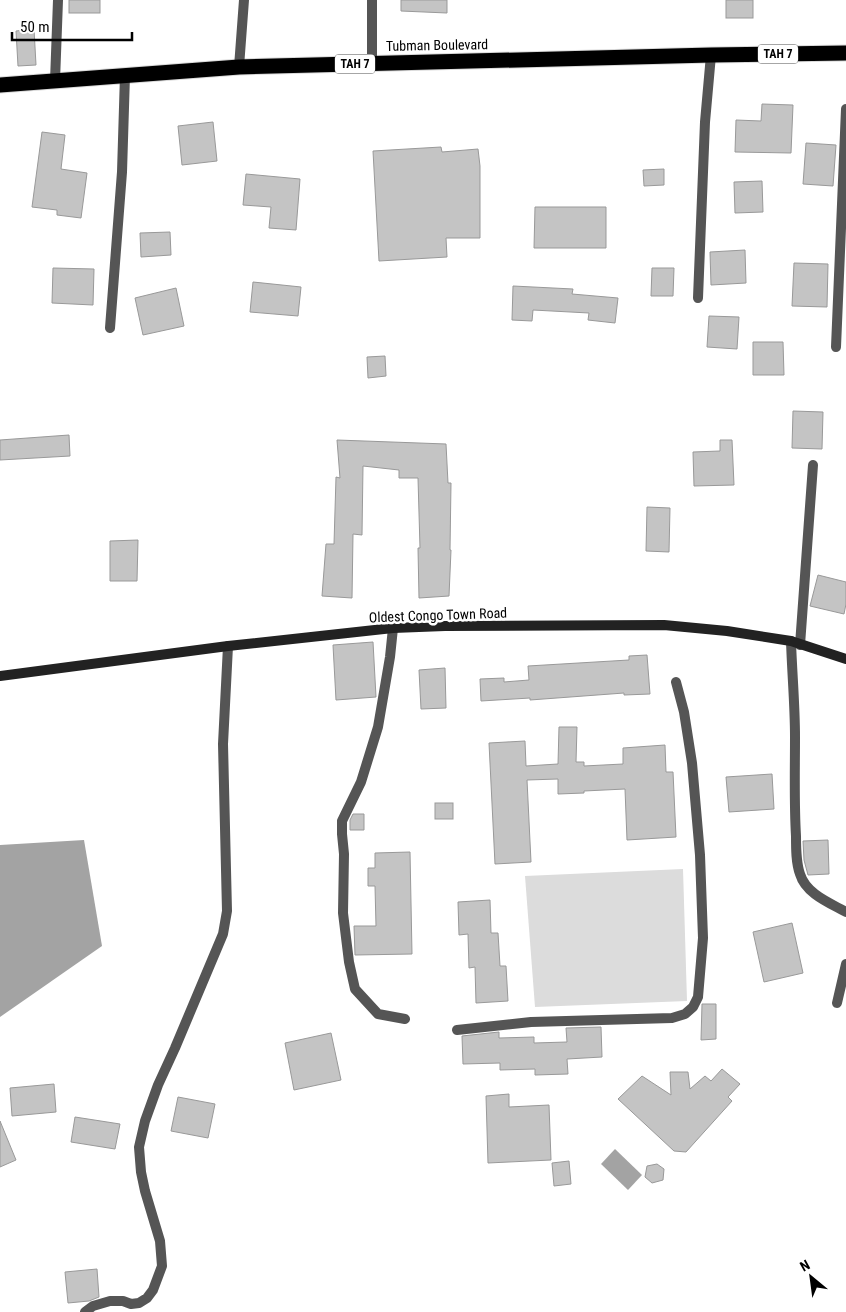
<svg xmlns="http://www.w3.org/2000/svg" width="846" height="1312" viewBox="0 0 846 1312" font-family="'Roboto Condensed',sans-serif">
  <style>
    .green { fill: #dcdcdc }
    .water { fill: #a3a3a3 }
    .building { fill: #c4c4c4; stroke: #999 }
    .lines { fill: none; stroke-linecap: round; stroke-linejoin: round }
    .highway-casing { stroke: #dbdbdb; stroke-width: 17 }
    .street { stroke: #555; stroke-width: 10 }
    .secondary { stroke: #222; stroke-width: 10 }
    .highway { stroke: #000; stroke-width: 15 }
    .labels { text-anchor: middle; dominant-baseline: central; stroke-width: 5; stroke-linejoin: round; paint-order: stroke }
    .shield { fill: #fff; stroke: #4c4c4c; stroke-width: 1 }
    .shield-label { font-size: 12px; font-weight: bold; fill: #000 }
    .street-label { font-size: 14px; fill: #000; stroke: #fff }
  </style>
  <rect width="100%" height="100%" fill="#fff"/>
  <path class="green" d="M 683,869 L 687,1001 L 535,1007 L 525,876 Z"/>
  <g class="water">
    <path d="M 84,840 L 102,946 L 0,1017 L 0,845 Z"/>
    <path d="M 615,1149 L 642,1175 L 628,1190 L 601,1164 Z"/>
  </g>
  <g class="building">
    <rect x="69" y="0" width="31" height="13"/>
    <path d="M 401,0 L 447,0 L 447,13 L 401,11 Z"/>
    <rect x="726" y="0" width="27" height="18"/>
    <path d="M 34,29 L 36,65 L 18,66 L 16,31 Z"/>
    <path d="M 762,104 L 793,105 L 791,153 L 735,152 L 736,120 L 761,121 Z"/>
    <path d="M 213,122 L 217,161 L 182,165 L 178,126 Z"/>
    <path d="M 42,132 L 65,135 L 61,169 L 87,173 L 81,218 L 57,215 L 57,210 L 32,207 Z"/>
    <path d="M 806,143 L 836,145 L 833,186 L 803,184 Z"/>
    <path d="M 441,147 L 442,152 L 478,149 L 480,166 L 480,238 L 446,238 L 447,257 L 379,261 L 373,151 Z"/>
    <path d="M 664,169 L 664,185 L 644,186 L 643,170 Z"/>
    <path d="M 246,174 L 300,179 L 296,230 L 269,228 L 271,207 L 243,205 Z"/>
    <path d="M 762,181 L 763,212 L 735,213 L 734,182 Z"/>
    <path d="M 535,207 L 606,207 L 606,248 L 534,248 Z"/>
    <path d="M 170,232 L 171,255 L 141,257 L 140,233 Z"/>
    <path d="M 745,250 L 746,283 L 711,285 L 710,252 Z"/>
    <path d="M 794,263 L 828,264 L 827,307 L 792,306 Z"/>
    <path d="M 53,268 L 94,269 L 93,305 L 52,303 Z"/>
    <path d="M 652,268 L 674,268 L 673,296 L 651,296 Z"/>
    <path d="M 253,282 L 301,287 L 298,316 L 250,312 Z"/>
    <path d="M 513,286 L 573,289 L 572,294 L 618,298 L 615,323 L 588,320 L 589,313 L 533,310 L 532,321 L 512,320 Z"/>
    <path d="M 176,288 L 184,326 L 143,335 L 135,298 Z"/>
    <path d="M 709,316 L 739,317 L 737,349 L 707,347 Z"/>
    <path d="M 753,342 L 783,342 L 784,375 L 753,375 Z"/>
    <path d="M 385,356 L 386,376 L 368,378 L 367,357 Z"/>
    <path d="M 793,411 L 823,412 L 822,449 L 792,448 Z"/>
    <path d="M 69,435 L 70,456 L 0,460 L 0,440 Z"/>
    <path d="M 337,440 L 446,444 L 448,483 L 451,483 L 450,550 L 451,550 L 449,596 L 419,598 L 418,548 L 420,548 L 418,478 L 399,478 L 399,470 L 363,466 L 362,535 L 353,534 L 352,598 L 322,596 L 326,544 L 334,544 L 336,477 L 340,478 Z"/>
    <path d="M 720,440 L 732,440 L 734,485 L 694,486 L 693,452 L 720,451 Z"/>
    <path d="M 647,507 L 670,508 L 669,552 L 646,551 Z"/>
    <path d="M 138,540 L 137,581 L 110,581 L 110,541 Z"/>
    <path d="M 818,575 L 846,582 L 846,604 L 844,614 L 810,606 Z"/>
    <path d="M 373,642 L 376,697 L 336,700 L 333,645 Z"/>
    <path d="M 647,655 L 650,694 L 624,695 L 624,693 L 530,700 L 530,698 L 481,701 L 480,679 L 504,678 L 504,682 L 529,680 L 528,666 L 629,660 L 629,656 Z"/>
    <path d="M 445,668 L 446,708 L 421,709 L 419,670 Z"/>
    <path d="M 559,727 L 577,727 L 576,762 L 584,762 L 584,766 L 623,764 L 623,748 L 665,745 L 666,772 L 673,772 L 676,837 L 627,840 L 625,789 L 584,791 L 584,793 L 558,794 L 558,779 L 527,780 L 531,862 L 495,864 L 489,743 L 525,741 L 526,766 L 558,764 Z"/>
    <path d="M 772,774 L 774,809 L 729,812 L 726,777 Z"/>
    <rect x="435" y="803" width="18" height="16"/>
    <path d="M 353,814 L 364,814 L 364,830 L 350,830 L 350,820 Z"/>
    <path d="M 828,840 L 829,874 L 808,875 L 804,860 L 803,841 Z"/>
    <path d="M 410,852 L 412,954 L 355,955 L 354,926 L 376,926 L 375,886 L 368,886 L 368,868 L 375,868 L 375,853 Z"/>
    <path d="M 490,900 L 491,933 L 498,933 L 500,966 L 506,966 L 508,1001 L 476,1003 L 475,967 L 469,968 L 468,934 L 459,935 L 458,902 Z"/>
    <path d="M 792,923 L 803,973 L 764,982 L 753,932 Z"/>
    <path d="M 702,1004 L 716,1004 L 716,1039 L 701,1040 Z"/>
    <path d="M 601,1027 L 602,1057 L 567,1059 L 568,1074 L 535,1075 L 535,1069 L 500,1070 L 500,1063 L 463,1064 L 462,1036 L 499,1032 L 499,1038 L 534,1037 L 534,1043 L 567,1042 L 566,1028 Z"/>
    <path d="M 331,1033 L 341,1080 L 294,1090 L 285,1043 Z"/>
    <path d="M 722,1069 L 740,1084 L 728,1097 L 732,1101 L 686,1152 L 674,1151 L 618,1099 L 642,1076 L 671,1095 L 670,1072 L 688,1072 L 690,1089 L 705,1076 L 711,1081 Z"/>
    <path d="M 54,1084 L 56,1112 L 12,1116 L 10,1088 Z"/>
    <path d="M 509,1094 L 509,1107 L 549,1105 L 551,1160 L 488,1163 L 486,1096 Z"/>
    <path d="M 178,1097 L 215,1104 L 208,1138 L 171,1131 Z"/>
    <path d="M 75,1117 L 120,1124 L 115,1149 L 71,1142 Z"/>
    <path d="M 0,1121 L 16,1160 L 0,1167 Z"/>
    <path d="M 569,1161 L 571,1184 L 554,1186 L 552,1163 Z"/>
    <path d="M 657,1164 L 664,1169 L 663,1180 L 652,1183 L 645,1177 L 647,1166 Z"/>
    <path d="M 97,1269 L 99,1297 L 89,1301 L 68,1303 L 65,1272 Z"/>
  </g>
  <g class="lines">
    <defs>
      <path id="highway" d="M 0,85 L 239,67 L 711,55 L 846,53"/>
    </defs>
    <use href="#highway" class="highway-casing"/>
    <g class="street">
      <path d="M 372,63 L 372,0"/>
      <path d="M 239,67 L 244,0"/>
      <path d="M 55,81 L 58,0"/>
      <path d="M 698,298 L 705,122 L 711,55"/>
      <path d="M 110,328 L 122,172 L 125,75"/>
      <path d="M 836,347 L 846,109"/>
      <path d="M 393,628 L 390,657 L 378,727 L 361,782 L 342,821 L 342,834 L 344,854 L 343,913 L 349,962 L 355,989 L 378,1014 L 405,1019"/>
      <path d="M 791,641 C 792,673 795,705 795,737 C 795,770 794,803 796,836 C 796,849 796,863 800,874 C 806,894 830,903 846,912"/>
      <path d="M 800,645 L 813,465"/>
      <path d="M 837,1003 L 846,964"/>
      <path d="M 457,1030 L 531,1022 L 672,1018 L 685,1014 L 693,1007 L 698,997 L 703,938 L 700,855 L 692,763 L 684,712 L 676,682"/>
      <path d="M 85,1312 L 93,1306 L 110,1301 L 123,1301 L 131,1304 L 139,1303 L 147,1298 L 153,1290 L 162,1266 L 160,1241 L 145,1191 L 141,1172 L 139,1147 L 145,1121 L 158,1085 L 175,1048 L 223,934 L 227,911 L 223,744 L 228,646"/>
    </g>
    <path class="secondary" d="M 0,676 L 228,646 L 393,628 L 445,626 L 664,625 L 727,631 L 791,641 L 846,659"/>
    <use href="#highway" class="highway"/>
  </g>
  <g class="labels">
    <g class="shield">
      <rect x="758" y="44.5" width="40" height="19" rx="4"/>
      <rect x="335" y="54.5" width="40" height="19" rx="4"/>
    </g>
    <g class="shield-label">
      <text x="778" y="54">TAH 7</text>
      <text x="355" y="64">TAH 7</text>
    </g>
    <g class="street-label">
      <text transform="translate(437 45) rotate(-1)">Tubman Boulevard</text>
      <text transform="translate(438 615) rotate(-2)">Oldest Congo Town Road</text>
    </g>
  </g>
  <g transform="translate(811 1277) rotate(331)" stroke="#ffffff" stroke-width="4" paint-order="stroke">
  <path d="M0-4L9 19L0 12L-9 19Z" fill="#000000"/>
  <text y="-8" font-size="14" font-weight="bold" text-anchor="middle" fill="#000000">N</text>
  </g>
  <path d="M12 32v8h120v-8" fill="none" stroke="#000000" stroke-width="2.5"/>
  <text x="20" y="32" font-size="15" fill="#000000" stroke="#ffffff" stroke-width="4" paint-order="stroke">50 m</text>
</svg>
